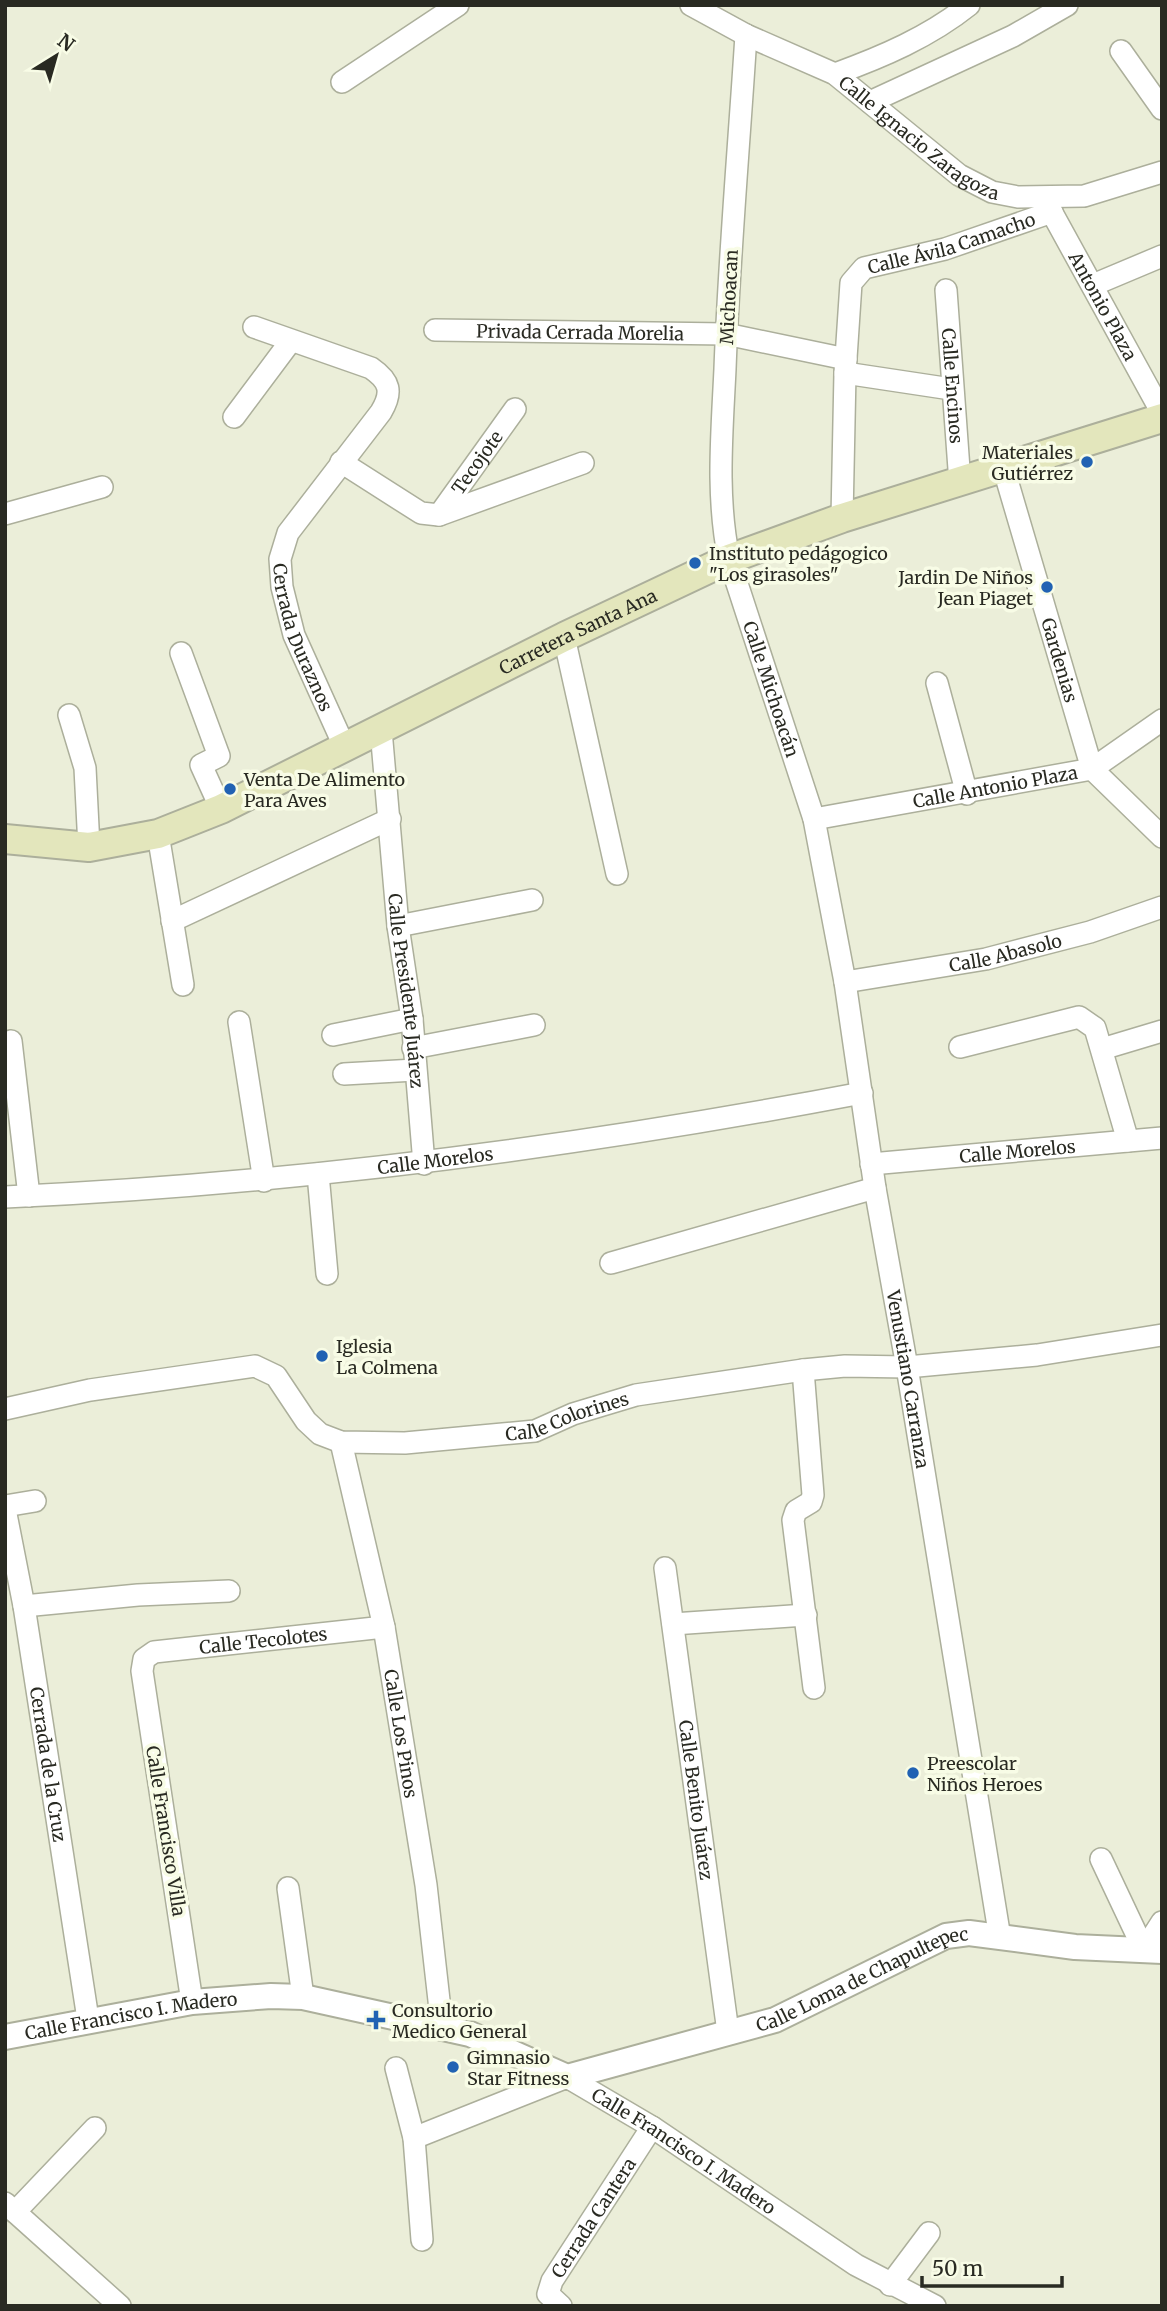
<svg xmlns="http://www.w3.org/2000/svg" width="1167" height="2311" viewBox="0 0 1167 2311" font-family="Merriweather,serif">
  <style>
    .lines { fill: none; stroke-linecap: round; stroke-linejoin: round }
    .minor-casing { stroke: #acaf9b; stroke-width: 24 }
    .tertiary-casing { stroke: #acaf9b; stroke-width: 28 }
    .secondary-casing { stroke: #acaf9b; stroke-width: 32 }
    .minor { stroke: #fff; stroke-width: 21 }
    .tertiary { stroke: #fff; stroke-width: 24 }
    .secondary { stroke: #e3e6bc; stroke-width: 28 }
    .poi-dot { fill: #2162b3; stroke: #f8fce6; stroke-width: 2.5 }
    .labels { text-anchor: middle; dominant-baseline: central; stroke-width: 7; stroke-linejoin: round; paint-order: stroke }
    .street-label { font-size: 18px; fill: #292a22; stroke: #f8fce6 }
    .poi-label { font-size: 18px; fill: #292a22; stroke: #f8fce6; text-anchor: start }
  </style>
  <rect width="100%" height="100%" fill="#ebeed9"/>
  <g class="lines">
    <defs>
      <g id="minor">
        <path id="s1" d="M 691,5 L 746,35 L 835,74 L 959,175 L 992,192 L 1018,197 L 1084,196 L 1162,172"/>
        <path id="s2" d="M 746,35 C 739,146 729,257 725,369 C 722,433 716,496 729,559 L 814,819 L 845,982 L 875,1188 L 907,1367 L 1000,1938"/>
        <path d="M 1121,51 L 1162,109"/>
        <path d="M 835,74 C 882,57 929,37 969,5"/>
        <path d="M 342,82 L 458,5"/>
        <path d="M 870,102 L 1013,36 L 1067,5"/>
        <path id="s3" d="M 1045,200 L 1162,413"/>
        <path d="M 1093,285 L 1162,256"/>
        <path id="s4" d="M 946,290 L 960,483"/>
        <path id="s5" d="M 254,327 L 371,368 C 390,381 393,392 381,412 L 288,533 L 280,559 L 282,587 L 294,635 L 345,748"/>
        <path id="s6" d="M 435,330 L 726,334 L 846,359"/>
        <path d="M 845,373 L 951,389"/>
        <path d="M 234,417 L 290,342"/>
        <path d="M 341,462 L 421,513 L 439,515 L 583,463"/>
        <path id="s7" d="M 1004,470 L 1092,769 L 1162,837"/>
        <path d="M 5,514 L 102,487"/>
        <path id="s8" d="M 439,515 L 515,409"/>
        <path id="s9" d="M 842,518 L 845,373 L 851,283 L 864,268 L 945,249 L 1052,212"/>
        <path d="M 564,637 L 617,874"/>
        <path d="M 181,653 L 219,756 L 201,765 L 221,809"/>
        <path d="M 937,683 L 967,794"/>
        <path d="M 69,715 L 85,768 L 89,847"/>
        <path id="s10" d="M 381,730 L 398,926 L 412,1019 L 424,1164"/>
        <path id="s11" d="M 814,819 L 1092,769 L 1162,720"/>
        <path d="M 158,834 L 183,985"/>
        <path d="M 172,921 L 390,819"/>
        <path d="M 398,926 L 532,900"/>
        <path id="s12" d="M 845,982 L 986,959 L 1090,932 L 1162,907"/>
        <path d="M 239,1022 L 264,1181"/>
        <path d="M 333,1035 L 412,1019"/>
        <path d="M 11,1041 L 29,1196"/>
        <path d="M 960,1047 L 1079,1017 L 1095,1028 L 1128,1141"/>
        <path d="M 413,1048 L 534,1025"/>
        <path d="M 1102,1049 L 1162,1031"/>
        <path d="M 344,1074 L 415,1070"/>
        <path id="s13" d="M 871,1164 L 1162,1138"/>
        <path d="M 318,1174 L 327,1274"/>
        <path id="s14" d="M 5,1197 C 294,1184 578,1147 862,1093"/>
        <path d="M 611,1263 L 875,1188"/>
        <path d="M 803,1370 L 813,1495 L 811,1502 L 796,1511 L 793,1520 L 814,1688"/>
        <path id="s15" d="M 5,1409 L 90,1390 L 255,1366 L 276,1376 L 306,1421 L 320,1434 L 341,1442 L 405,1443 L 535,1431 L 573,1414 L 636,1395 L 803,1370 L 845,1366 L 907,1367 L 1037,1355 L 1162,1335"/>
        <path id="s16" d="M 341,1442 L 384,1627 L 426,1885 L 442,2027"/>
        <path d="M 5,1506 L 35,1501"/>
        <path id="s17" d="M 5,1509 L 24,1606 L 88,2019"/>
        <path id="s18" d="M 665,1568 L 728,2032"/>
        <path d="M 24,1606 L 138,1595 L 229,1591"/>
        <path d="M 673,1624 L 806,1615"/>
        <path d="M 1101,1859 L 1144,1950"/>
        <path d="M 288,1888 L 303,1997"/>
        <path d="M 1144,1950 L 1162,1922"/>
        <path id="s19" d="M 192,2002 L 142,1671 L 144,1659 L 154,1652 L 384,1627"/>
        <path d="M 396,2068 L 414,2138 L 422,2240"/>
        <path id="s20" d="M 414,2138 L 567,2077 L 652,2127 L 856,2265 L 935,2306"/>
        <path d="M 5,2203 L 120,2306"/>
        <path d="M 15,2212 L 95,2128"/>
        <path d="M 890,2285 L 929,2233"/>
        <path id="s21" d="M 561,2306 L 548,2294 L 552,2281 L 652,2127"/>
      </g>
      <g id="tertiary">
        <path id="s22" d="M 5,2037 L 192,2002 L 271,1996 L 303,1997 L 470,2034 L 567,2077 L 775,2020 L 946,1936 L 969,1933 L 1075,1947 L 1162,1951"/>
      </g>
      <g id="secondary">
        <path id="s23" d="M 5,839 L 89,847 L 158,834 L 221,809 L 564,637 L 729,559 L 842,518 L 1162,418"/>
      </g>
    </defs>
    <use href="#minor" class="minor-casing"/>
    <use href="#tertiary" class="tertiary-casing"/>
    <use href="#secondary" class="secondary-casing"/>
    <use href="#minor" class="minor"/>
    <use href="#tertiary" class="tertiary"/>
    <use href="#secondary" class="secondary"/>
  </g>
  <g class="poi-dot">
    <circle cx="1087" cy="462" r="7"/>
    <circle cx="695" cy="563" r="7"/>
    <circle cx="1047" cy="587" r="7"/>
    <circle cx="230" cy="789" r="7"/>
    <circle cx="322" cy="1356" r="7"/>
    <circle cx="913" cy="1773" r="7"/>
    <path d="M372.5 2009.5h7v7h7v7h-7v7h-7v-7h-7v-7h7z"/>
    <circle cx="453" cy="2067" r="7"/>
  </g>
  <g class="labels">
    <g class="street-label">
      <text stroke="none"><textPath href="#s1" startOffset="266">Calle Ignacio Zaragoza</textPath></text>
      <text stroke="none"><textPath href="#s9" startOffset="346">Calle Ávila Camacho</textPath></text>
      <text transform="translate(729 297) rotate(-87)">Michoacan</text>
      <text stroke="none"><textPath href="#s3" startOffset="121">Antonio Plaza</textPath></text>
      <text stroke="none"><textPath href="#s6" startOffset="145">Privada Cerrada Morelia</textPath></text>
      <text stroke="none"><textPath href="#s4" startOffset="96">Calle Encinos</textPath></text>
      <text stroke="none"><textPath href="#s8" startOffset="65">Tecojote</textPath></text>
      <text stroke="none"><textPath href="#s23" startOffset="621">Carretera Santa Ana</textPath></text>
      <text stroke="none"><textPath href="#s5" startOffset="438">Cerrada Duraznos</textPath></text>
      <text stroke="none"><textPath href="#s7" startOffset="198">Gardenias</textPath></text>
      <text stroke="none"><textPath href="#s2" startOffset="662">Calle Michoacán</textPath></text>
      <text stroke="none"><textPath href="#s11" startOffset="184">Calle Antonio Plaza</textPath></text>
      <text stroke="none"><textPath href="#s12" startOffset="163">Calle Abasolo</textPath></text>
      <text stroke="none"><textPath href="#s10" startOffset="262">Calle Presidente Juárez</textPath></text>
      <text stroke="none"><textPath href="#s13" startOffset="147">Calle Morelos</textPath></text>
      <text stroke="none"><textPath href="#s14" startOffset="432">Calle Morelos</textPath></text>
      <text stroke="none"><textPath href="#s2" startOffset="1367">Venustiano Carranza</textPath></text>
      <text stroke="none"><textPath href="#s15" startOffset="602">Calle Colorines</textPath></text>
      <text stroke="none"><textPath href="#s19" startOffset="469">Calle Tecolotes</textPath></text>
      <text stroke="none"><textPath href="#s16" startOffset="298">Calle Los Pinos</textPath></text>
      <text stroke="none"><textPath href="#s17" startOffset="259">Cerrada de la Cruz</textPath></text>
      <text stroke="none"><textPath href="#s18" startOffset="234">Calle Benito Juárez</textPath></text>
      <text transform="translate(166 1831) rotate(81)">Calle Francisco Villa</text>
      <text stroke="none"><textPath href="#s22" startOffset="891">Calle Loma de Chapultepec</textPath></text>
      <text stroke="none"><textPath href="#s22" startOffset="128">Calle Francisco I. Madero</textPath></text>
      <text stroke="none"><textPath href="#s20" startOffset="303">Calle Francisco I. Madero</textPath></text>
      <text stroke="none"><textPath href="#s21" startOffset="107">Cerrada Cantera</textPath></text>
    </g>
    <g class="poi-label">
      <text x="1073" y="452" text-anchor="end">Materiales<tspan x="1073" dy="21">Gutiérrez</tspan></text>
      <text x="709" y="553">Instituto pedágogico<tspan x="709" dy="21">"Los girasoles"</tspan></text>
      <text x="1033" y="577" text-anchor="end">Jardin De Niños<tspan x="1033" dy="21">Jean Piaget</tspan></text>
      <text x="244" y="779">Venta De Alimento<tspan x="244" dy="21">Para Aves</tspan></text>
      <text x="336" y="1346">Iglesia<tspan x="336" dy="21">La Colmena</tspan></text>
      <text x="927" y="1763">Preescolar<tspan x="927" dy="21">Niños Heroes</tspan></text>
      <text x="392" y="2010">Consultorio<tspan x="392" dy="21">Medico General</tspan></text>
      <text x="467" y="2057">Gimnasio<tspan x="467" dy="21">Star Fitness</tspan></text>
    </g>
  </g>
  <rect width="1167" height="2311" fill="none" stroke="#292a22" stroke-width="14"/>
  <g transform="translate(56 56) rotate(37)" stroke="#f8fce6" stroke-width="5" paint-order="stroke">
  <path d="M0-5L12 26L0 18L-12 26Z" fill="#292a22"/>
  <text y="-10" font-size="19" font-weight="bold" text-anchor="middle" fill="#292a22">N</text>
  </g>
  <path d="M922 2276v10h140v-10" fill="none" stroke="#292a22" stroke-width="3.5"/>
  <text x="932" y="2276" font-size="21" fill="#292a22" stroke="#f8fce6" stroke-width="5" paint-order="stroke">50 m</text>
</svg>
